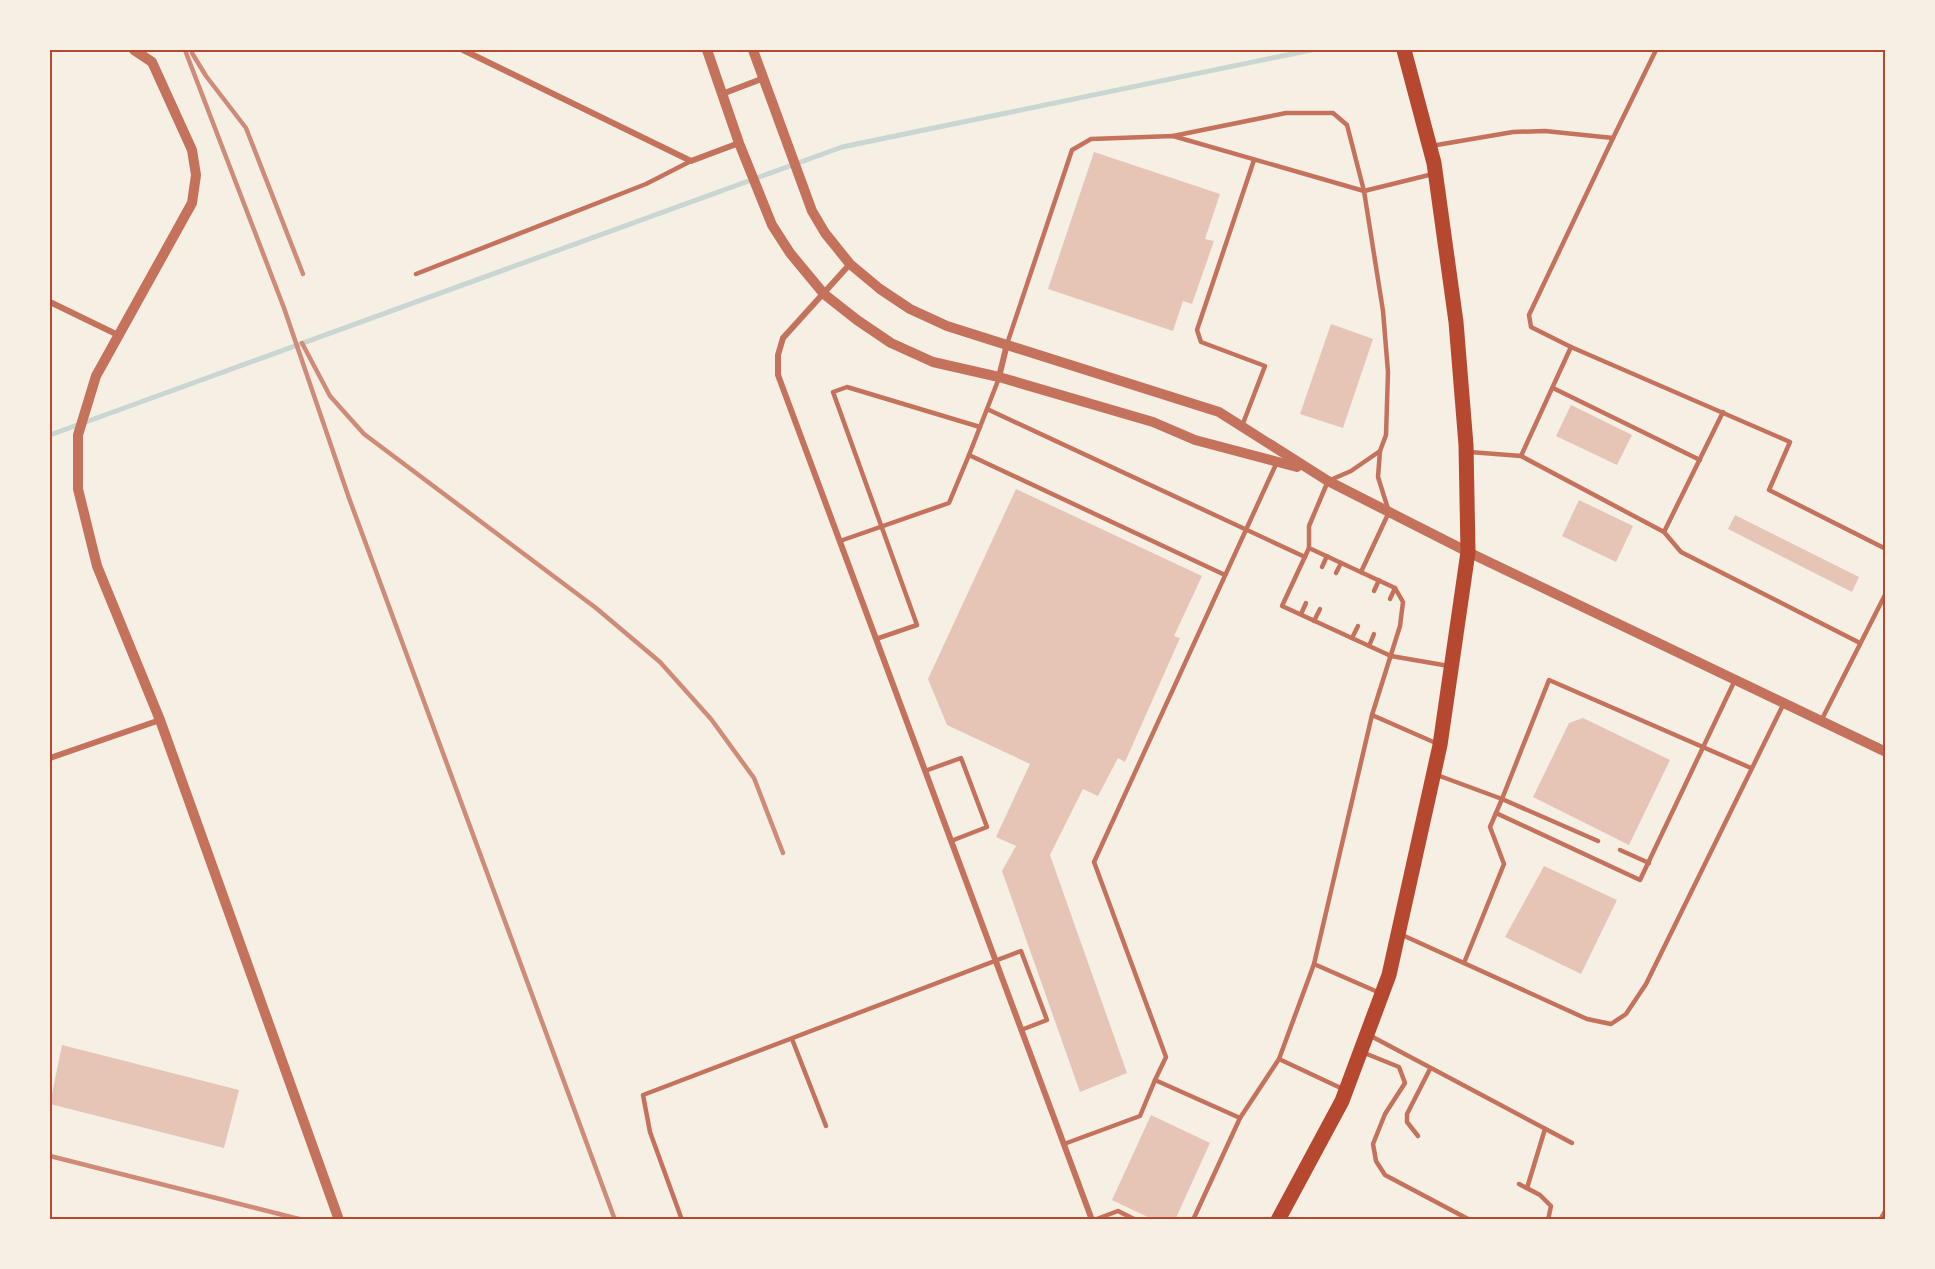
<svg xmlns="http://www.w3.org/2000/svg" width="1935" height="1269" viewBox="0 0 1935 1269" font-family="'DejaVu Sans',sans-serif">
  <style>
    .lines { fill: none; stroke-linecap: round; stroke-linejoin: round }
    .stream { stroke: #c9d6d2; stroke-width: 5 }
    .building { fill: #e6c5b7 }
    .service { stroke: #c5725c; stroke-width: 4.5 }
    .minor { stroke: #c5725c; stroke-width: 6 }
    .tertiary { stroke: #c5725c; stroke-width: 10 }
    .primary { stroke: #b5482f; stroke-width: 15 }
    .rail { stroke: #cf8b77; stroke-width: 4.5 }
    .neatline { fill: none; stroke: #b5482f; stroke-width: 2 }
  </style>
  <rect width="100%" height="100%" fill="#f6efe4"/>
  <g class="lines">
    <path class="stream" d="M 50,435 L 842,147 L 1311,50"/>
  </g>
  <g class="building">
    <path d="M 1094,152 L 1220,194 L 1205,239 L 1214,241 L 1192,304 L 1183,301 L 1173,331 L 1048,289 Z"/>
    <path d="M 1331,324 L 1373,339 L 1343,428 L 1300,414 Z"/>
    <path d="M 1571,405 L 1632,435 L 1617,465 L 1556,436 Z"/>
    <path d="M 1016,489 L 1202,576 L 1174,636 L 1180,638 L 1125,762 L 1118,758 L 1098,796 L 1083,789 L 1050,855 L 1127,1073 L 1080,1092 L 1002,871 L 1016,846 L 996,837 L 1030,764 L 947,725 L 928,679 Z"/>
    <path d="M 1579,500 L 1633,526 L 1616,562 L 1562,536 Z"/>
    <path d="M 1735,515 L 1859,577 L 1852,592 L 1728,529 Z"/>
    <path d="M 1583,718 L 1670,760 L 1629,845 L 1533,797 L 1569,723 Z"/>
    <path d="M 1544,866 L 1617,900 L 1581,974 L 1505,937 Z"/>
    <path d="M 62,1045 L 239,1090 L 224,1148 L 50,1104 Z"/>
    <path d="M 1151,1115 L 1210,1143 L 1175,1220 L 1154,1220 L 1112,1200 Z"/>
  </g>
  <g class="lines">
    <g class="service">
      <path d="M 1173,136 L 1286,113 L 1333,113 L 1347,125 L 1364,191 L 1383,311 L 1388,372 L 1386,435 L 1380,451 L 1378,477 L 1389,512 L 1361,572"/>
      <path d="M 1431,146 L 1513,132 L 1545,131 L 1613,138 L 1656,50"/>
      <path d="M 416,274 L 646,184 L 691,161"/>
      <path d="M 1007,344 L 1072,150 L 1091,139 L 1173,136 L 1364,191 L 1433,174"/>
      <path d="M 1571,347 L 1790,442 L 1769,490 L 1886,549"/>
      <path d="M 1553,388 L 1700,460"/>
      <path d="M 987,409 L 999,378"/>
      <path d="M 1242,426 L 1265,366 L 1201,342 L 1197,330 L 1254,160"/>
      <path d="M 1470,452 L 1521,456 L 1571,347 L 1531,327 L 1529,315 L 1613,138"/>
      <path d="M 1521,456 L 1664,532 L 1681,552 L 1860,643"/>
      <path d="M 1664,532 L 1723,412"/>
      <path d="M 840,541 L 949,503 L 969,455"/>
      <path d="M 1309,548 L 1282,606 L 1391,656 L 1449,666"/>
      <path d="M 1322,567 L 1327,556"/>
      <path d="M 1336,573 L 1341,563"/>
      <path d="M 1225,575 L 969,455 L 987,409 L 1305,557"/>
      <path d="M 1374,591 L 1379,580"/>
      <path d="M 1390,599 L 1395,588"/>
      <path d="M 1301,614 L 1306,603"/>
      <path d="M 1314,621 L 1320,609"/>
      <path d="M 1352,638 L 1358,626"/>
      <path d="M 876,639 L 917,625 L 833,392 L 847,387 L 980,427"/>
      <path d="M 1369,646 L 1374,634"/>
      <path d="M 1372,715 L 1438,744"/>
      <path d="M 1821,721 L 1886,593"/>
      <path d="M 925,771 L 961,758 L 987,827 L 951,841"/>
      <path d="M 1437,775 L 1502,799 L 1490,827 L 1504,864 L 1464,963"/>
      <path d="M 1496,813 L 1640,880 L 1735,680"/>
      <path d="M 1598,841 L 1502,799 L 1549,680 L 1751,768"/>
      <path d="M 1620,850 L 1649,863"/>
      <path d="M 1400,934 L 1587,1019 L 1611,1024 L 1626,1014 L 1646,984 L 1784,703"/>
      <path d="M 1314,964 L 1380,993"/>
      <path d="M 1369,1035 L 1572,1143"/>
      <path d="M 792,1039 L 826,1126"/>
      <path d="M 1362,1052 L 1399,1067 L 1405,1083 L 1385,1114 L 1373,1144 L 1376,1161 L 1385,1175 L 1470,1220"/>
      <path d="M 1279,1059 L 1345,1090"/>
      <path d="M 1155,1080 L 1166,1057 L 1094,862 L 1277,462"/>
      <path d="M 1418,1136 L 1407,1122 L 1407,1114 L 1430,1069"/>
      <path d="M 1064,1144 L 1140,1116 L 1155,1080 L 1240,1118"/>
      <path d="M 1519,1184 L 1540,1195 L 1551,1206 L 1548,1220"/>
      <path d="M 1527,1188 L 1545,1129"/>
      <path d="M 682,1220 L 650,1132 L 643,1095 L 1021,951 L 1047,1020 L 1021,1030"/>
      <path d="M 1094,1220 L 1118,1211 L 1136,1220"/>
      <path d="M 1193,1220 L 1240,1118 L 1279,1059 L 1314,964 L 1372,715 L 1400,626 L 1403,602 L 1395,588 L 1309,548 L 1309,526 L 1328,481 L 1351,471 L 1380,451"/>
      <path d="M 1478,1220 L 1489,1220"/>
    </g>
    <g class="minor">
      <path d="M 463,50 L 691,161 L 739,143"/>
      <path d="M 722,94 L 764,78"/>
      <path d="M 850,264 L 783,338 L 778,355 L 778,375 L 1092,1220"/>
      <path d="M 50,302 L 118,335"/>
      <path d="M 999,377 L 1007,344"/>
      <path d="M 50,758 L 160,720"/>
      <path d="M 1881,1220 L 1886,1211"/>
    </g>
    <g class="tertiary">
      <path d="M 134,50 L 152,62 L 192,150 L 196,175 L 192,203 L 96,376 L 78,435 L 78,489 L 97,566 L 160,720 L 339,1220"/>
      <path d="M 707,50 L 739,143 L 772,225 L 790,253 L 824,294 L 857,320 L 891,343 L 933,362 L 999,377 L 1153,422 L 1195,440 L 1297,467"/>
      <path d="M 753,50 L 812,211 L 825,233 L 850,264 L 880,289 L 910,309 L 947,326 L 1219,412 L 1328,481 L 1468,552 L 1886,752"/>
    </g>
    <path class="primary" d="M 1278,1220 L 1342,1101 L 1389,975 L 1440,745 L 1468,552 L 1466,445 L 1456,322 L 1434,163 L 1404,50"/>
    <g class="rail">
      <path d="M 185,50 L 284,308 L 349,498 L 615,1220"/>
      <path d="M 192,53 L 206,76 L 246,128 L 303,274"/>
      <path d="M 302,343 L 330,396 L 364,434 L 596,608 L 660,662 L 711,719 L 754,778 L 783,853"/>
      <path d="M 50,1156 L 303,1220"/>
    </g>
  </g>
  <rect width="1935" height="1269" fill="none" stroke="#f6efe4" stroke-width="102"/>
  <rect x="51" y="51" width="1833" height="1167" class="neatline"/>
</svg>
